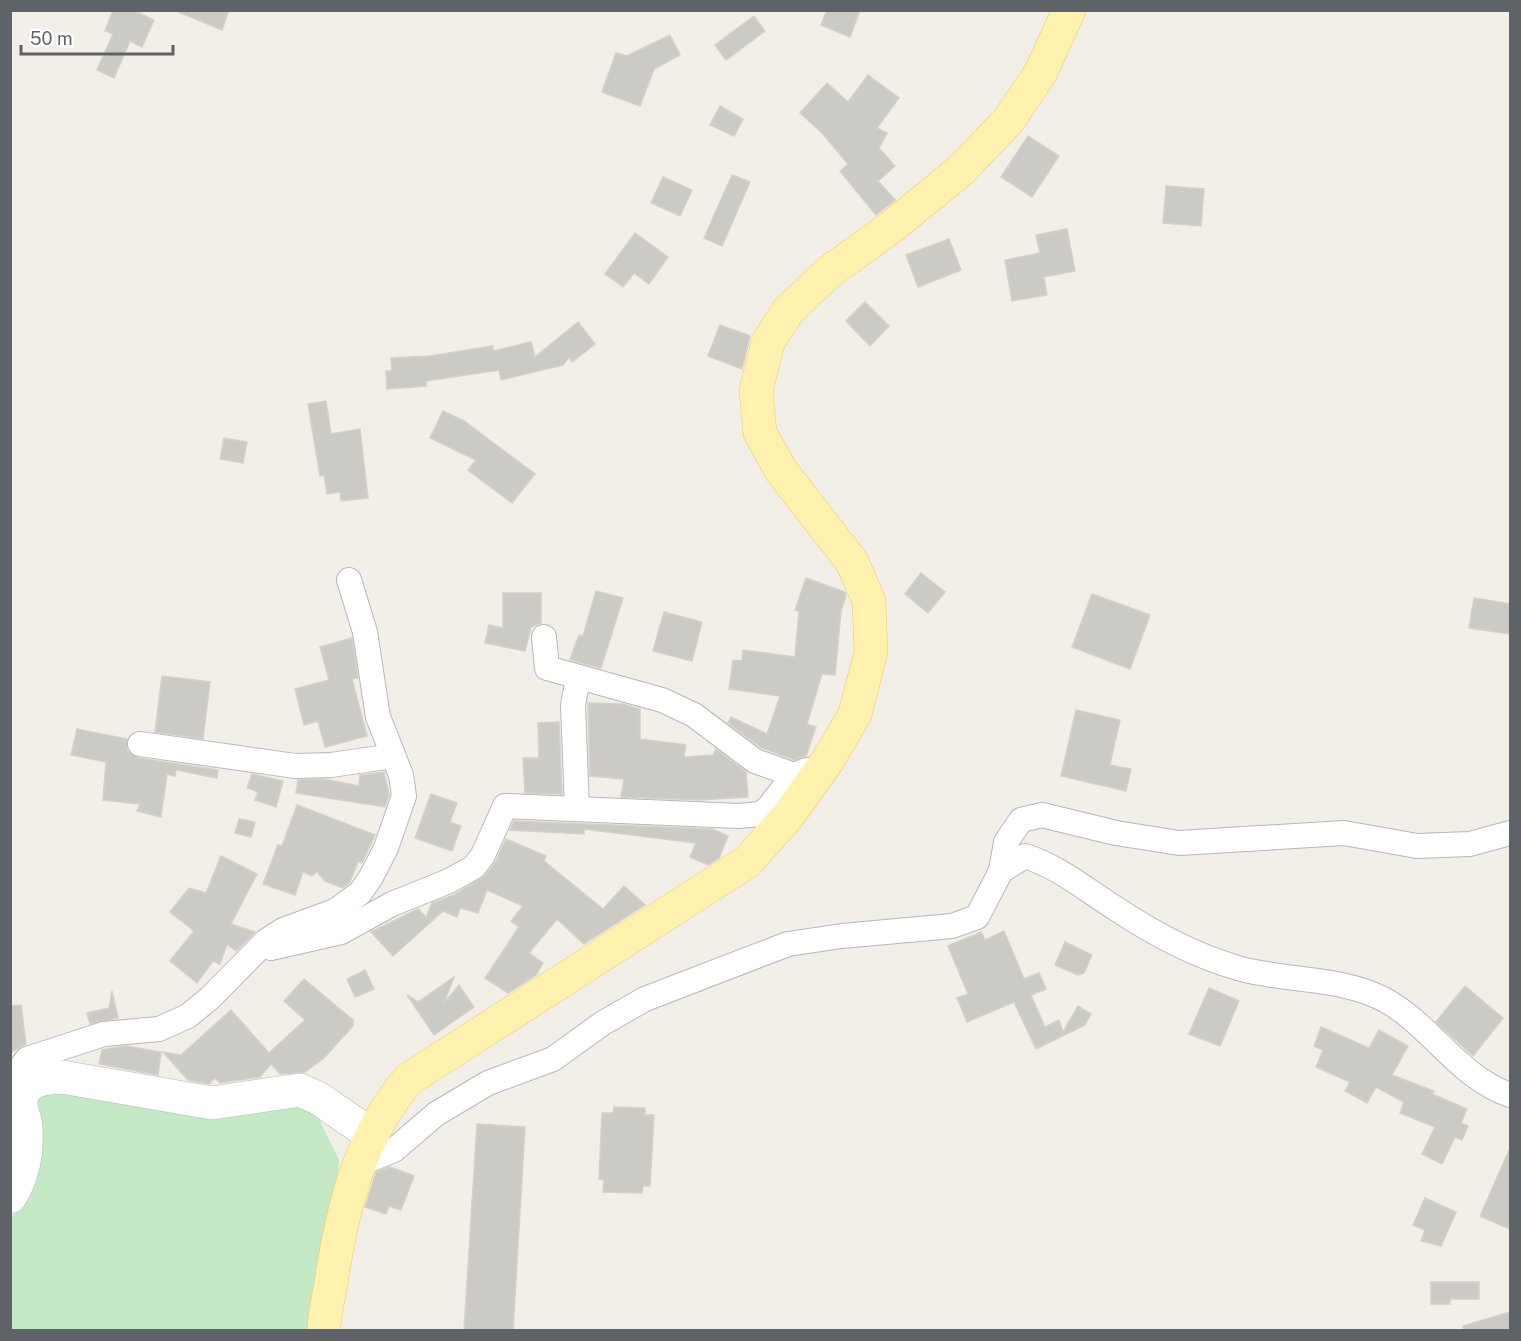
<svg xmlns="http://www.w3.org/2000/svg" width="1521" height="1341" viewBox="0 0 1521 1341" font-family="'Public Sans',sans-serif">
  <style>
    .green { fill: #c5e8c5 }
    .building { fill: #cccac5; stroke: #d6d1c6; stroke-width: 1.5 }
    .lines { fill: none; stroke-linecap: round; stroke-linejoin: round }
    .street-casing { stroke: #b5b8bc; stroke-width: 26 }
    .secondary-casing { stroke: #b6babf; stroke-width: 34 }
    .primary-casing { stroke: #f2c960; stroke-width: 34 }
    .street { stroke: #fff; stroke-width: 24 }
    .secondary { stroke: #fff; stroke-width: 33 }
    .primary { stroke: #fff2af; stroke-width: 33 }
  </style>
  <rect width="100%" height="100%" fill="#f1efe8"/>
  <path class="green" d="M 69,1091 L 301,1103 L 319,1119 L 339,1160 L 337,1198 L 315,1330 L 11,1330 L 10,1219 L 25,1200 L 32,1106 L 45,1093 Z"/>
  <g class="building">
    <path d="M 113,10 L 133,10 L 154,20 L 142,47 L 130,41 L 114,78 L 97,70 L 113,34 L 105,31 Z"/>
    <path d="M 174,10 L 229,10 L 222,30 Z"/>
    <path d="M 827,10 L 860,10 L 850,37 L 821,25 Z"/>
    <path d="M 754,16 L 765,31 L 726,60 L 715,45 Z"/>
    <path d="M 670,35 L 680,55 L 654,69 L 640,106 L 602,92 L 616,53 L 627,56 Z"/>
    <path d="M 868,75 L 899,98 L 877,128 L 887,133 L 879,148 L 895,166 L 878,181 L 895,200 L 876,215 L 840,171 L 848,164 L 822,133 L 800,113 L 827,83 L 848,102 Z"/>
    <path d="M 720,106 L 743,119 L 734,136 L 710,125 Z"/>
    <path d="M 1028,136 L 1059,156 L 1032,197 L 1001,177 Z"/>
    <path d="M 732,175 L 750,182 L 722,246 L 704,238 Z"/>
    <path d="M 663,177 L 692,190 L 680,216 L 651,203 Z"/>
    <path d="M 1166,186 L 1204,189 L 1201,226 L 1163,223 Z"/>
    <path d="M 1067,229 L 1075,271 L 1044,277 L 1047,295 L 1012,301 L 1005,260 L 1040,253 L 1036,235 Z"/>
    <path d="M 635,233 L 668,257 L 649,284 L 634,273 L 623,287 L 605,274 Z"/>
    <path d="M 949,239 L 961,270 L 918,287 L 906,255 Z"/>
    <path d="M 865,302 L 889,326 L 870,346 L 846,321 Z"/>
    <path d="M 578,322 L 595,344 L 572,362 L 569,357 L 563,365 L 501,380 L 499,370 L 426,381 L 426,386 L 387,389 L 386,371 L 392,371 L 391,358 L 430,356 L 493,346 L 493,351 L 531,342 L 535,357 Z"/>
    <path d="M 720,325 L 750,336 L 742,369 L 708,356 Z"/>
    <path d="M 326,401 L 331,434 L 360,429 L 368,498 L 341,501 L 340,492 L 327,494 L 324,475 L 320,476 L 308,404 Z"/>
    <path d="M 443,411 L 464,421 L 535,474 L 512,503 L 468,470 L 476,460 L 430,438 Z"/>
    <path d="M 224,438 L 247,442 L 243,463 L 220,459 Z"/>
    <path d="M 921,573 L 945,592 L 928,613 L 905,594 Z"/>
    <path d="M 806,578 L 845,592 L 846,596 L 841,611 L 835,675 L 822,674 L 807,724 L 816,727 L 806,756 L 794,760 L 762,748 L 728,723 L 731,717 L 767,734 L 780,696 L 729,689 L 733,660 L 742,661 L 743,650 L 795,657 L 799,611 L 795,610 Z"/>
    <path d="M 596,591 L 623,598 L 601,668 L 570,660 L 579,635 L 583,636 Z"/>
    <path d="M 503,593 L 541,593 L 541,623 L 531,627 L 525,651 L 485,643 L 489,625 L 503,628 Z"/>
    <path d="M 1092,594 L 1150,615 L 1130,669 L 1072,647 Z"/>
    <path d="M 1474,598 L 1510,604 L 1510,634 L 1469,628 Z"/>
    <path d="M 664,612 L 702,622 L 692,661 L 653,651 Z"/>
    <path d="M 352,638 L 358,678 L 352,679 L 367,736 L 325,747 L 318,721 L 304,725 L 295,689 L 329,680 L 320,647 Z"/>
    <path d="M 162,676 L 210,682 L 203,739 L 155,732 Z"/>
    <path d="M 588,703 L 623,704 L 640,709 L 640,739 L 686,745 L 684,757 L 713,755 L 716,749 L 746,772 L 748,797 L 699,800 L 621,797 L 624,779 L 590,776 Z"/>
    <path d="M 1076,710 L 1120,720 L 1110,765 L 1131,769 L 1126,791 L 1061,776 Z"/>
    <path d="M 559,722 L 562,794 L 525,793 L 523,758 L 539,758 L 538,723 Z"/>
    <path d="M 77,729 L 127,739 L 127,750 L 138,758 L 218,770 L 217,778 L 176,770 L 175,776 L 167,774 L 161,817 L 137,811 L 140,804 L 103,800 L 106,762 L 71,755 Z"/>
    <path d="M 384,772 L 389,795 L 385,807 L 296,793 L 298,780 L 324,779 L 359,786 L 360,775 Z"/>
    <path d="M 252,774 L 283,781 L 276,807 L 255,800 L 258,792 L 247,788 Z"/>
    <path d="M 431,794 L 457,803 L 450,822 L 461,826 L 452,851 L 415,838 Z"/>
    <path d="M 297,805 L 375,835 L 362,863 L 358,861 L 350,882 L 343,888 L 325,881 L 317,872 L 312,876 L 303,872 L 295,895 L 263,884 L 278,845 L 282,846 Z"/>
    <path d="M 239,819 L 255,822 L 251,837 L 235,833 Z"/>
    <path d="M 514,821 L 712,829 L 728,836 L 719,858 L 708,865 L 690,857 L 696,843 L 584,829 L 584,834 L 510,830 Z"/>
    <path d="M 506,839 L 546,856 L 544,861 L 603,909 L 624,886 L 645,905 L 584,944 L 557,919 L 529,953 L 543,963 L 536,975 L 508,993 L 485,978 L 519,927 L 511,921 L 523,906 L 487,890 L 478,913 L 460,908 L 457,917 L 443,911 L 393,956 L 371,932 L 418,909 L 426,917 L 432,903 L 456,894 L 485,876 L 496,861 Z"/>
    <path d="M 221,856 L 257,874 L 231,924 L 255,932 L 236,951 L 227,944 L 220,964 L 213,961 L 197,983 L 170,961 L 194,931 L 170,912 L 189,888 L 206,893 Z"/>
    <path d="M 1004,931 L 1024,979 L 1039,973 L 1046,989 L 1031,995 L 1045,1027 L 1059,1020 L 1063,1032 L 1078,1006 L 1091,1014 L 1085,1025 L 1036,1049 L 1014,1002 L 967,1022 L 957,998 L 968,994 L 948,946 L 981,932 L 985,940 Z"/>
    <path d="M 1065,942 L 1092,955 L 1084,973 L 1078,975 L 1055,965 Z"/>
    <path d="M 365,970 L 374,989 L 355,997 L 347,979 Z"/>
    <path d="M 454,977 L 444,1003 L 459,985 L 474,1007 L 434,1035 L 407,995 L 418,1002 Z"/>
    <path d="M 304,979 L 353,1020 L 353,1026 L 324,1058 L 305,1072 L 280,1074 L 271,1064 L 260,1077 L 220,1083 L 215,1078 L 209,1084 L 188,1080 L 163,1052 L 181,1055 L 231,1010 L 269,1053 L 305,1020 L 284,1001 Z"/>
    <path d="M 1465,986 L 1503,1018 L 1473,1056 L 1436,1022 Z"/>
    <path d="M 1209,988 L 1239,1001 L 1220,1046 L 1189,1034 Z"/>
    <path d="M 112,991 L 118,1018 L 90,1024 L 87,1013 L 109,1008 Z"/>
    <path d="M 21,1005 L 26,1044 L 10,1053 L 10,1006 Z"/>
    <path d="M 1321,1027 L 1369,1048 L 1379,1030 L 1408,1046 L 1392,1075 L 1434,1091 L 1432,1094 L 1467,1109 L 1461,1123 L 1468,1126 L 1462,1140 L 1455,1137 L 1442,1164 L 1422,1154 L 1435,1127 L 1400,1113 L 1404,1102 L 1376,1087 L 1367,1103 L 1345,1091 L 1350,1082 L 1316,1067 L 1323,1050 L 1314,1046 Z"/>
    <path d="M 126,1046 L 161,1052 L 158,1075 L 99,1064 L 102,1050 Z"/>
    <path d="M 614,1107 L 645,1108 L 645,1115 L 654,1115 L 650,1186 L 643,1186 L 642,1193 L 603,1192 L 604,1180 L 599,1179 L 602,1113 L 613,1113 Z"/>
    <path d="M 477,1124 L 525,1127 L 513,1330 L 464,1330 Z"/>
    <path d="M 1510,1148 L 1510,1229 L 1480,1216 Z"/>
    <path d="M 390,1167 L 414,1176 L 401,1210 L 389,1206 L 386,1214 L 365,1207 L 376,1172 Z"/>
    <path d="M 1425,1198 L 1456,1212 L 1441,1246 L 1421,1241 L 1425,1230 L 1413,1225 Z"/>
    <path d="M 1431,1282 L 1479,1282 L 1479,1299 L 1450,1299 L 1450,1304 L 1431,1304 Z"/>
    <path d="M 1510,1312 L 1510,1330 L 1464,1330 L 1463,1326 Z"/>
  </g>
  <g class="lines">
    <defs>
      <g id="street">
        <path d="M 544,637 L 547,668 L 662,700 L 694,715 L 755,761 L 794,775 L 807,770"/>
        <path d="M 140,744 L 295,766 L 331,765 L 393,756"/>
        <path d="M 577,808 L 573,705 L 578,678"/>
        <path d="M 1001,871 L 1006,842 L 1021,820 L 1042,815 L 1116,833 L 1179,843 L 1344,833 L 1417,846 L 1470,844 L 1510,833"/>
        <path d="M 271,948 L 341,932 L 392,904 L 449,881 L 474,867 L 483,855 L 505,806 L 739,816 L 760,814 L 768,808 L 794,775"/>
        <path d="M 21,1101 C 19,1084 15,1073 27,1059 L 104,1034 L 159,1029 L 188,1016 L 211,997 L 266,941 L 283,930 L 335,911 L 360,893 L 371,877 L 386,848 L 404,796 L 401,775 L 378,717 L 365,632 L 349,580"/>
        <path d="M 359,1164 L 394,1150 L 436,1114 L 488,1083 L 553,1059 L 603,1023 L 645,999 L 788,944 L 842,936 L 952,926 L 977,917 L 1001,871 L 1025,856 C 1059,867 1085,889 1115,908 C 1151,932 1196,956 1238,968 C 1285,982 1340,976 1385,1000 C 1432,1026 1458,1077 1510,1095"/>
      </g>
      <path id="secondary" d="M 10,1197 C 23,1177 28,1151 26,1128 C 26,1119 20,1109 21,1100 C 24,1079 45,1078 62,1077 L 212,1103 L 300,1090 L 318,1098 L 370,1134"/>
      <path id="primary" d="M 324,1330 C 324,1313 330,1294 332,1276 C 344,1203 360,1136 409,1079 L 747,862 L 788,816 L 828,760 L 855,714 L 871,652 L 869,601 L 852,562 L 782,472 L 760,433 L 756,391 L 768,342 L 788,311 L 829,272 L 890,228 L 960,171 L 1008,121 L 1041,72 L 1069,10"/>
    </defs>
    <use href="#street" class="street-casing"/>
    <use href="#secondary" class="secondary-casing"/>
    <use href="#primary" class="primary-casing"/>
    <use href="#street" class="street"/>
    <use href="#secondary" class="secondary"/>
    <use href="#primary" class="primary"/>
  </g>
  <rect width="1521" height="1341" fill="none" stroke="#5f6368" stroke-width="24"/>
  <path d="M21 45v9h152v-9" fill="none" stroke="#5f6368" stroke-width="3"/>
  <text x="30" y="45" font-size="18" fill="#5f6368" stroke="#ffffff" stroke-width="4.5" paint-order="stroke">50 m</text>
</svg>
